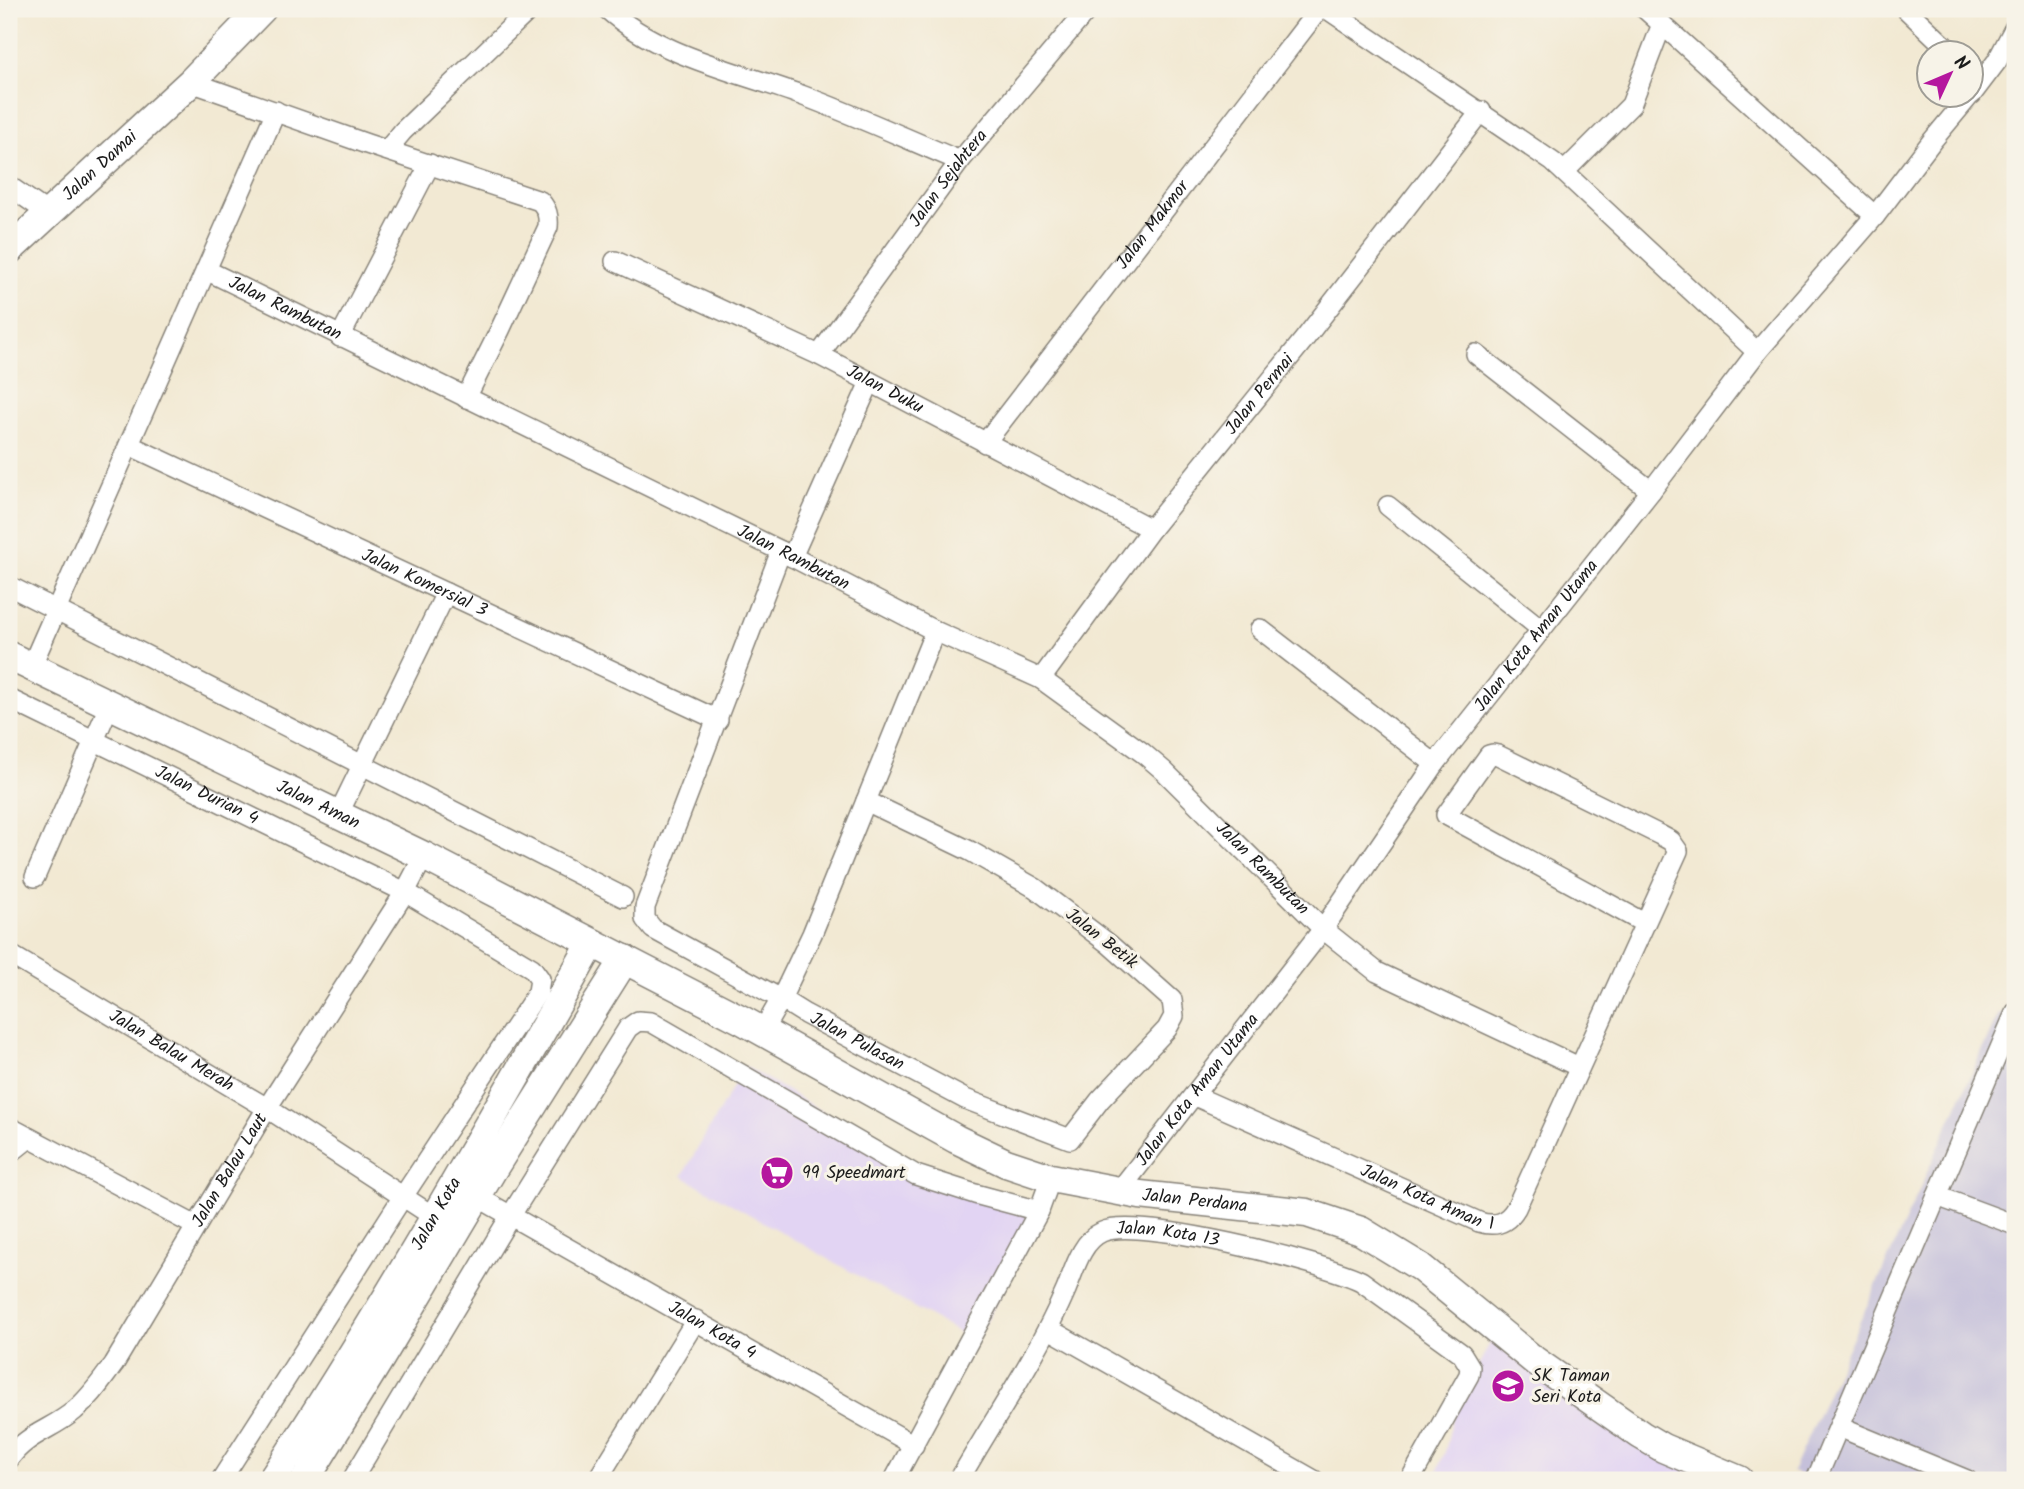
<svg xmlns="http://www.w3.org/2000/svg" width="2024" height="1489" viewBox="0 0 2024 1489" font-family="Kalam,sans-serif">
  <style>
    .built { fill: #e2d4f3 }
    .industrial { fill: #c5c0da }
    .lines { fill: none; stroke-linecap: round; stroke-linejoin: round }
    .street-casing { stroke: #878278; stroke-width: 22 }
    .secondary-casing { stroke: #878278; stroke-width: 31 }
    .street { stroke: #fff; stroke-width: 19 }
    .secondary { stroke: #fff; stroke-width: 28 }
    .labels { text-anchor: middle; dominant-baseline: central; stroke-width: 6; stroke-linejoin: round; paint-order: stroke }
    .street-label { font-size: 18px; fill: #1c1c1c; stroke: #f7f3e8 }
    .poi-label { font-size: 18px; fill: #1c1c1c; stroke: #f7f3e8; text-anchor: start }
  </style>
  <rect width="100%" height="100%" fill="#f7f3e8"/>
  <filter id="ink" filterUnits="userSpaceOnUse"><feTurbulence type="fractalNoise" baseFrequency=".0143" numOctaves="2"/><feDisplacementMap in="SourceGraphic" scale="14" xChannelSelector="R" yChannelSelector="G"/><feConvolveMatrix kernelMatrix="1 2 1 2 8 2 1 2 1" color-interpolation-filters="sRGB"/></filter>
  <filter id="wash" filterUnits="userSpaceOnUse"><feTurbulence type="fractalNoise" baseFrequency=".00686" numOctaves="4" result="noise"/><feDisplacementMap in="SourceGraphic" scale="28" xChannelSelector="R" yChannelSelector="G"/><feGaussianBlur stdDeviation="1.57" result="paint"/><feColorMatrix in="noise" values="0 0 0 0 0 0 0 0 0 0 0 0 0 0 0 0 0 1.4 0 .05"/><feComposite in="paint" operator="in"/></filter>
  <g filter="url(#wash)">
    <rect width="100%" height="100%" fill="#f2e9d3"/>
    <g class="built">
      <path d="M 745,1066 L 920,1169 L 1048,1206 L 975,1342 L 682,1176 Z"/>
      <path d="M 1491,1341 L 1707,1480 L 1434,1480 L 1445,1452 L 1454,1412 Z"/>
    </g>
    <path class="industrial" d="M 2015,1012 L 2015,1480 L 1814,1480 L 1792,1472 L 1999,1013 Z"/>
  </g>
  <g filter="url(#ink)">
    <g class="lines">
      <defs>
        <g id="street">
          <path d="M 607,9 C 659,56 736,71 801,95 C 855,115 907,139 960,161"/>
          <path d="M 1327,9 L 1553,162 L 1757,352"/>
          <path d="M 1645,9 L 1875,216"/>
          <path d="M 1906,9 L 1951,52"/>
          <path d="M 191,82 L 367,144 L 540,201 C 547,209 549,216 548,227 L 500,330 L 466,398"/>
          <path d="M 1972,94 L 1997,61 L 2015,27"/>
          <path d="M 387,150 L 403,131 L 530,9"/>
          <path d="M 1564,172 L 1631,105 L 1662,24"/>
          <path d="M 9,186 L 48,213"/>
          <path id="s1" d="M 615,261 L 819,355 L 1151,529"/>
          <path id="s2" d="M 206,270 L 781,551 L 935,631 L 1041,679 L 1143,753 L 1164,771 L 1323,929 L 1377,972 L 1579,1067"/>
          <path d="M 340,337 L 430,164"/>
          <path d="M 1476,354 L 1651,491"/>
          <path id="s3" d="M 819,355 L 960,161 L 1088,9"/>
          <path id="s4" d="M 985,443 L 1319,9"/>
          <path id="s5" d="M 129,445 L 718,720"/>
          <path d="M 1388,506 L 1541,629"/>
          <path id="s6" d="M 781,551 L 645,907 L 645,919 L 653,929 L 781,999 L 805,1014 L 965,1099 L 1070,1139 L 1100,1100 L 1167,1029 L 1174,1016 L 1172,1000 L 1109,944 L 1035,888 L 970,851 L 866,801"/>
          <path d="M 792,557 L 870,382"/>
          <path d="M 9,586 L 623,897"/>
          <path d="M 1260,629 L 1435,764"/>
          <path d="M 31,667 L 276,111"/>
          <path id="s7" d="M 1041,679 L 1151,529 L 1306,337 L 1481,111"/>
          <path id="s8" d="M 9,699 L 405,892 L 532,968 L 540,979 L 538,992 L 402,1198 L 221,1480"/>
          <path d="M 338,815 L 446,593"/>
          <path d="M 35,877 L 109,706"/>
          <path id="s9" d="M 9,954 L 267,1108 L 445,1224"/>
          <path d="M 762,1032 L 781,999 L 812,934 L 935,631"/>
          <path id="s10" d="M 1195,1096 L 1479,1222 C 1495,1227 1507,1223 1516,1208 L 1678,851 L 1671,841 L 1660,835 L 1498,755 L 1493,754 L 1489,755 L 1446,815 L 1644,923"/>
          <path d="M 9,1127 L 196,1226"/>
          <path d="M 9,1154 L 29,1138"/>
          <path id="s11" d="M 467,1191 L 914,1445"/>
          <path id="s12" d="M 1119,1191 L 1323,929 L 1435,764 L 1651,491 L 1757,352 L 1875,216 L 1932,141 L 1971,94"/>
          <path d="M 1937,1196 L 2015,1013"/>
          <path d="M 1049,1329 L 1314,1480"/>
          <path d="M 1839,1427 L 1967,1480"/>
          <path id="s13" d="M 9,1459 C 27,1433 52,1430 75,1410 C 91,1397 102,1380 114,1364 L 267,1108 L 405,892 L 424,856"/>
          <path d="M 352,1480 L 511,1215 L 628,1028 L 638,1021 L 651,1022 L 916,1175 L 975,1194 L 1039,1211"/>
          <path d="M 597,1480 L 696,1320"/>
          <path d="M 894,1480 L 1039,1211 L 1051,1178"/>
          <path id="s14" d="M 959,1480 C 995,1417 1037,1357 1066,1290 C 1074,1271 1081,1241 1102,1232 C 1138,1216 1322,1262 1361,1281 L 1462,1354 L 1470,1367 L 1469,1375 L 1410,1480"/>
          <path d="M 1816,1480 L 1937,1196 L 2015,1225"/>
        </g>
        <g id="secondary">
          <path id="s15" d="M 9,250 L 191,82 L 262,9"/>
          <path id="s16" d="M 9,656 L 424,856 L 742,1020 L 956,1139 L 1006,1163 L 1051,1178 L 1140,1195 L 1307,1213 L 1361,1231 L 1420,1267 L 1535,1361 L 1641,1435 L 1663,1448 L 1739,1480"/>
          <path id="s17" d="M 272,1480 C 387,1306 489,1124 592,943"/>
          <path d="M 305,1480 L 381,1357 L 493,1169 L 625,959"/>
        </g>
      </defs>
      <use href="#street" class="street-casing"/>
      <use href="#secondary" class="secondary-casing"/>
      <use href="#street" class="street"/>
      <use href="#secondary" class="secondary"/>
    </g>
  </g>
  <defs>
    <symbol id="supermarket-disc" viewBox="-11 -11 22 22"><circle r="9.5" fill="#b5179e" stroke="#f7f3e8"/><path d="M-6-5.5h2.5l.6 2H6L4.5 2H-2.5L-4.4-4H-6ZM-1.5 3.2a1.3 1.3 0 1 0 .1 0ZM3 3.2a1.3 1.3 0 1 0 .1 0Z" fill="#fff"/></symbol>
    <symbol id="school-disc" viewBox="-11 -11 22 22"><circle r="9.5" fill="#b5179e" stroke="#f7f3e8"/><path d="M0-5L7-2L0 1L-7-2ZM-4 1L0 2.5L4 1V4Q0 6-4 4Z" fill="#fff"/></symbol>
  </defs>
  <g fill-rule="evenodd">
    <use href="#supermarket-disc" x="758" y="1154" width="38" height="38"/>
    <use href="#school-disc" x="1489" y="1367" width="38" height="38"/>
  </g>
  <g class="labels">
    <g class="street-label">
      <text stroke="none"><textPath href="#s15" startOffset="124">Jalan Damai</textPath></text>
      <text stroke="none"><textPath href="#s3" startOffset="219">Jalan Sejahtera</textPath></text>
      <text stroke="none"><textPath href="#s4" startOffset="275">Jalan Makmor</textPath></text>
      <text stroke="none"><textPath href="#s2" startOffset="88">Jalan Rambutan</textPath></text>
      <text stroke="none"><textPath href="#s1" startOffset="299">Jalan Duku</textPath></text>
      <text stroke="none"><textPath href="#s7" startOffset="359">Jalan Permai</textPath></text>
      <text stroke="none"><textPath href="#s2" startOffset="654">Jalan Rambutan</textPath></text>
      <text stroke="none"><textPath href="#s5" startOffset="326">Jalan Komersial 3</textPath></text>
      <text stroke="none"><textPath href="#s12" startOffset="695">Jalan Kota Aman Utama</textPath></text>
      <text stroke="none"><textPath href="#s8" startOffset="220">Jalan Durian 4</textPath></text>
      <text stroke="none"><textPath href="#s16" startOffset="343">Jalan Aman</textPath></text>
      <text stroke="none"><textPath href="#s2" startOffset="1222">Jalan Rambutan</textPath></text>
      <text transform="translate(1101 939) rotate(38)">Jalan Betik</text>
      <text stroke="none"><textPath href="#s6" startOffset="639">Jalan Pulasan</textPath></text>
      <text stroke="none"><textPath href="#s9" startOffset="189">Jalan Balau Merah</textPath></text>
      <text stroke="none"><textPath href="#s12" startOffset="128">Jalan Kota Aman Utama</textPath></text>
      <text stroke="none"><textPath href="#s13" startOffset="369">Jalan Balau Laut</textPath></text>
      <text stroke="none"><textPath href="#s10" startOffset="254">Jalan Kota Aman 1</textPath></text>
      <text stroke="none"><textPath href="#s16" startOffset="1312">Jalan Perdana</textPath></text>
      <text stroke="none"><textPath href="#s17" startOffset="313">Jalan Kota</textPath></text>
      <text stroke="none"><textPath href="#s14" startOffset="355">Jalan Kota 13</textPath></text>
      <text stroke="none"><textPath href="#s11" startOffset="282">Jalan Kota 4</textPath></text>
    </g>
    <g class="poi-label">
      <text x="802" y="1173">99 Speedmart</text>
      <text x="1532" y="1376">SK Taman<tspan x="1532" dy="21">Seri Kota</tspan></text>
    </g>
  </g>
  <rect width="2024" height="1489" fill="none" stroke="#f7f3e8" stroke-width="35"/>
  <g transform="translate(1950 74) rotate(46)"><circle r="33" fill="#f7f3e8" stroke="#9f9d96" stroke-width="2"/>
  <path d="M0-5L12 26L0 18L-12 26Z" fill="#b5179e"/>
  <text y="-10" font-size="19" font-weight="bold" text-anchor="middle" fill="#1c1c1c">N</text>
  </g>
</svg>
